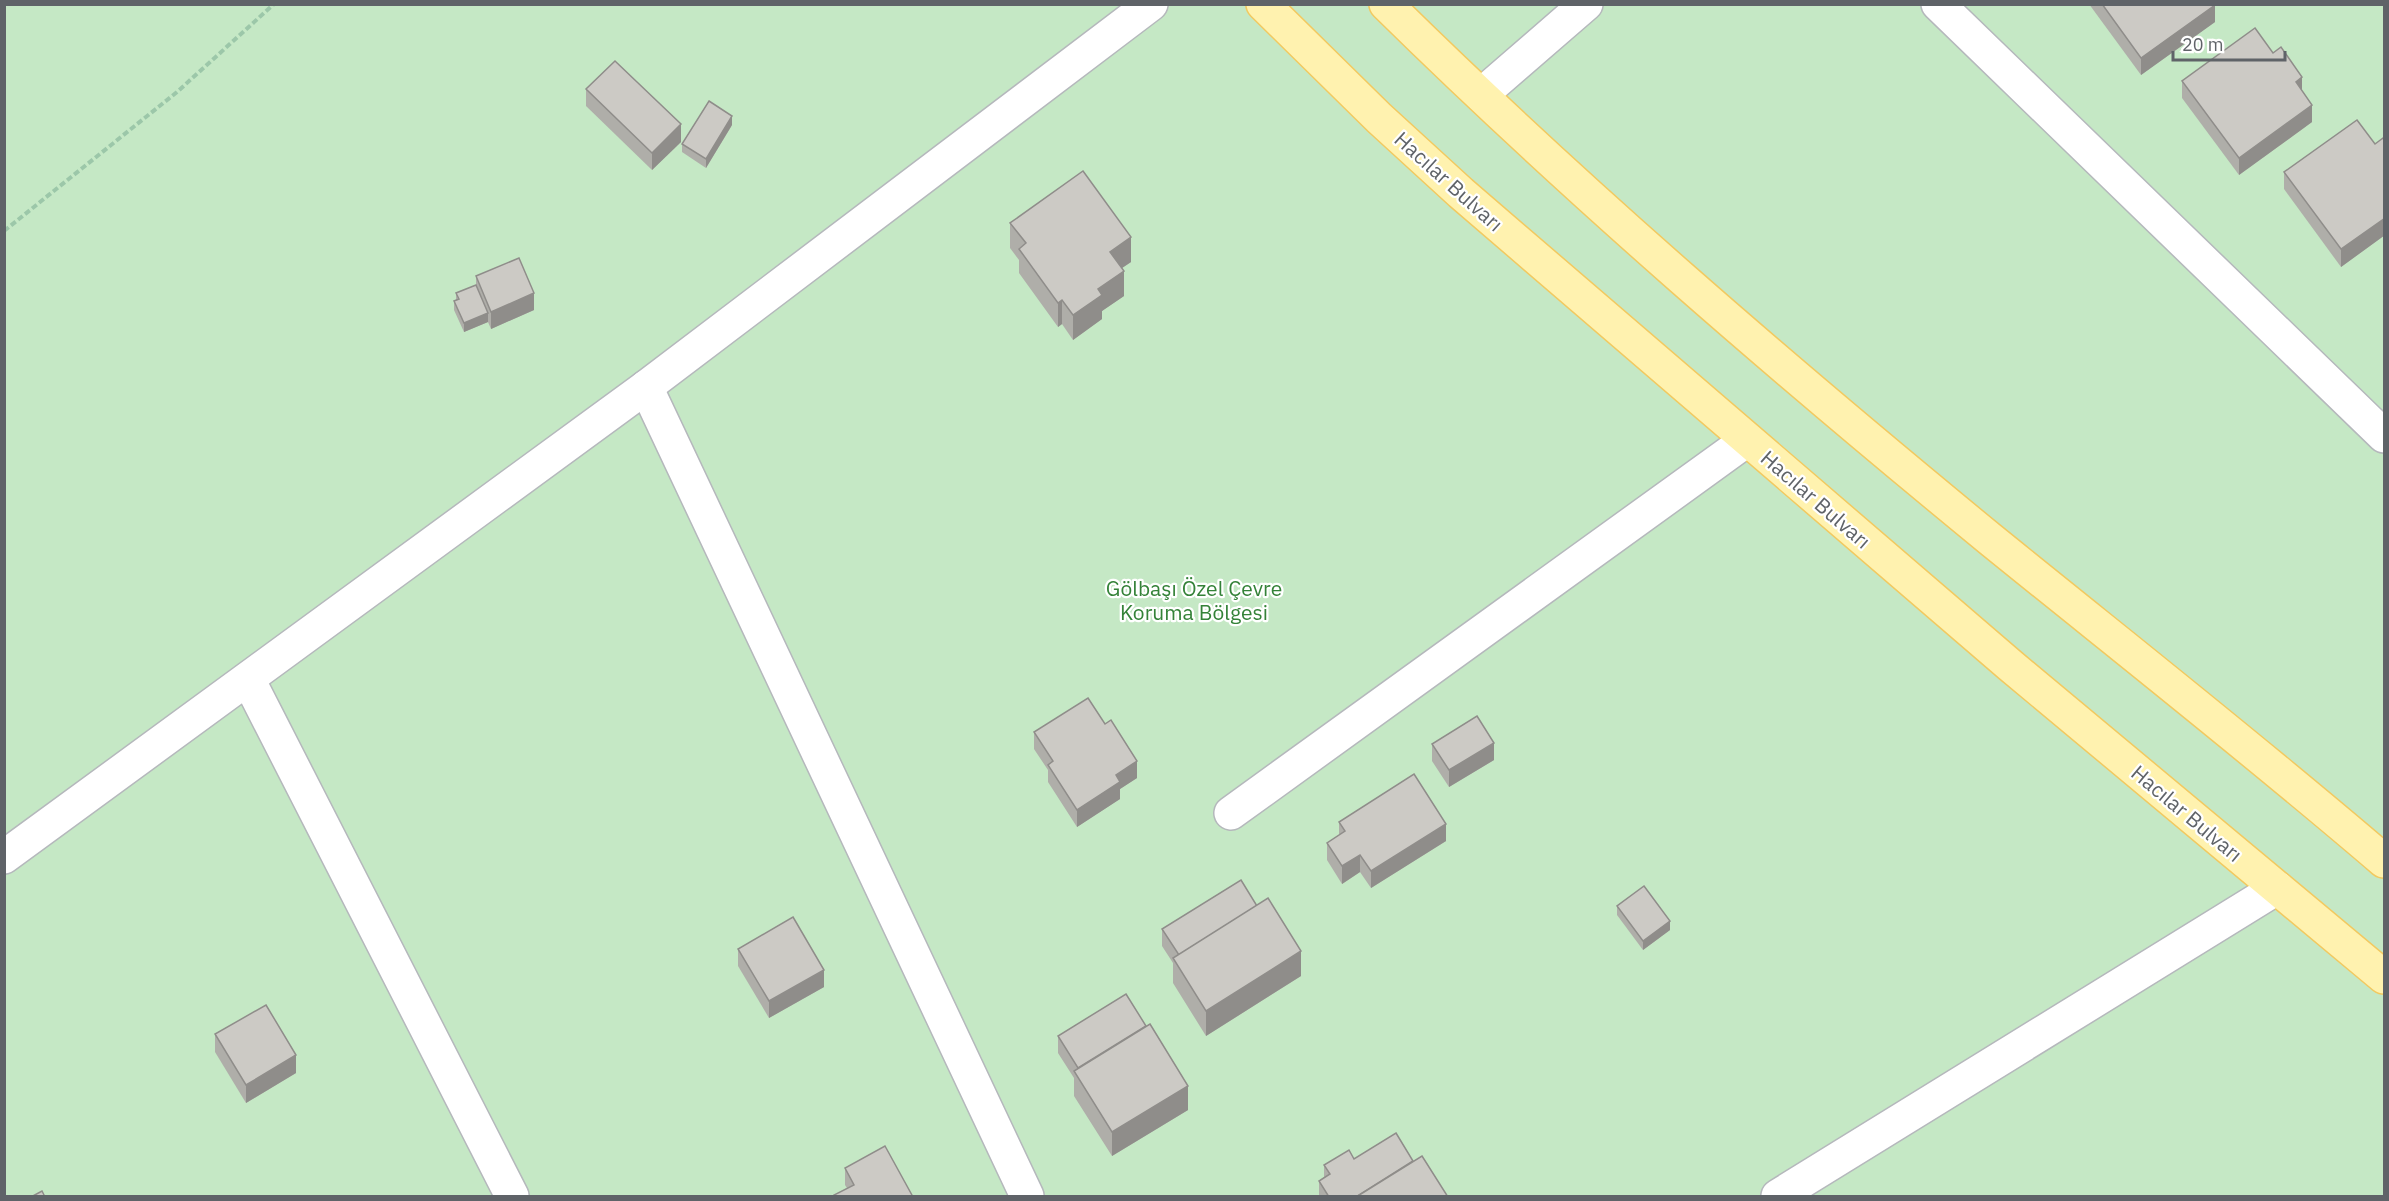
<svg xmlns="http://www.w3.org/2000/svg" width="2389" height="1201" viewBox="0 0 2389 1201" font-family="'IBM Plex Sans',sans-serif">
  <style>
    .green { fill: #c5e8c5 }
    .lines { fill: none; stroke-linecap: round; stroke-linejoin: round }
    .minor-casing { stroke: #b5b8bc; stroke-width: 36 }
    .major-casing { stroke: #f2c960; stroke-width: 36 }
    .path { stroke: #9cc7a9; stroke-width: 4; stroke-dasharray: 6 3; stroke-linecap: butt }
    .minor { stroke: #fff; stroke-width: 33 }
    .major { stroke: #fff2af; stroke-width: 33 }
    .wall { fill: #afaea9 }
    .shaded-wall { fill: #8f8d8a }
    .building { fill: #cccac5; stroke: #8f8d8a; stroke-width: 1.5 }
    .labels { text-anchor: middle; dominant-baseline: central; stroke-width: 4.5; stroke-linejoin: round; paint-order: stroke }
    .street-label { font-size: 21px; fill: #5f6368; stroke: #fff }
    .park-label { font-size: 21px; fill: #348238; stroke: #fff }
  </style>
  <rect width="100%" height="100%" fill="#f1efe8"/>
  <rect class="green" x="5" y="5" width="2379" height="1191"/>
  <g class="lines">
    <defs>
      <g id="minor">
        <path d="M 1938,4 L 2384,436"/>
        <path d="M 1481,95 L 1586,4"/>
        <path d="M 646,387 L 1027,1196"/>
        <path d="M 248,679 L 512,1196"/>
        <path d="M 1231,813 L 1747,440"/>
        <path d="M 4,857 L 646,387 L 1151,4"/>
        <path d="M 1778,1196 L 2277,888"/>
      </g>
      <g id="major">
        <path d="M 1263,4 L 1379,118 L 1461,193 L 2011,666 L 2384,977"/>
        <path d="M 1386,4 C 1578,193 1783,369 1990,539 C 2122,646 2256,751 2384,861"/>
      </g>
    </defs>
    <use href="#minor" class="minor-casing"/>
    <use href="#major" class="major-casing"/>
    <path class="path" d="M 4,231 L 177,92 L 274,4"/>
    <use href="#minor" class="minor"/>
    <use href="#major" class="major"/>
  </g>
  <g class="wall">
    <path d="M 2089,4 L 2214,4 L 2215,22 L 2141,75 Z"/>
    <path d="M 2182,81 L 2302,91 L 2312,122 L 2239,175 L 2182,98 Z"/>
    <path d="M 586,89 L 681,142 L 652,170 L 586,106 Z"/>
    <path d="M 732,125 L 706,168 L 682,152 L 682,144 Z"/>
    <path d="M 2385,141 L 2385,235 L 2341,267 L 2284,189 L 2284,172 Z"/>
    <path d="M 1010,223 L 1131,262 L 1122,268 L 1124,296 L 1102,311 L 1102,319 L 1073,340 L 1062,324 L 1058,327 L 1019,273 L 1019,260 L 1010,248 Z"/>
    <path d="M 476,276 L 534,310 L 491,329 L 488,322 L 464,332 L 454,310 L 454,301 L 456,300 L 456,293 L 476,285 Z"/>
    <path d="M 1034,732 L 1137,778 L 1120,789 L 1120,799 L 1077,827 L 1048,782 L 1048,770 L 1034,749 Z"/>
    <path d="M 1432,744 L 1494,760 L 1449,787 L 1432,761 Z"/>
    <path d="M 1339,822 L 1446,841 L 1371,888 L 1360,872 L 1342,884 L 1327,860 L 1327,843 L 1339,835 Z"/>
    <path d="M 1617,906 L 1670,930 L 1643,950 L 1617,915 Z"/>
    <path d="M 1162,929 L 1301,976 L 1206,1036 L 1173,983 L 1173,963 L 1162,946 Z"/>
    <path d="M 738,949 L 824,987 L 769,1018 L 738,966 Z"/>
    <path d="M 215,1034 L 296,1073 L 246,1103 L 215,1052 Z"/>
    <path d="M 1058,1036 L 1188,1110 L 1112,1156 L 1074,1096 L 1074,1078 L 1058,1053 Z"/>
    <path d="M 1354,1159 L 1413,1161 L 1448,1197 L 1319,1197 L 1319,1181 L 1324,1177 L 1324,1165 Z"/>
    <path d="M 845,1168 L 913,1197 L 834,1197 L 834,1195 L 847,1188 L 845,1185 Z"/>
  </g>
  <g class="shaded-wall">
    <path d="M 2215,5 L 2215,22 L 2141,75 L 2141,58 Z"/>
    <path d="M 2302,77 L 2302,94 L 2296,82 Z"/>
    <path d="M 2312,105 L 2312,122 L 2239,175 L 2239,158 Z"/>
    <path d="M 732,116 L 732,125 L 706,168 L 706,159 Z"/>
    <path d="M 681,124 L 681,142 L 652,170 L 652,153 Z"/>
    <path d="M 2385,218 L 2385,235 L 2341,267 L 2341,249 Z"/>
    <path d="M 1131,237 L 1131,262 L 1110,276 L 1110,252 Z"/>
    <path d="M 1124,271 L 1124,296 L 1102,311 L 1102,319 L 1073,340 L 1073,315 L 1098,289 Z"/>
    <path d="M 534,293 L 534,310 L 491,329 L 491,312 Z"/>
    <path d="M 1062,300 L 1062,324 L 1058,327 L 1058,303 Z"/>
    <path d="M 488,313 L 488,322 L 464,332 L 464,323 Z"/>
    <path d="M 1494,743 L 1494,760 L 1449,787 L 1449,770 Z"/>
    <path d="M 1137,761 L 1137,778 L 1120,789 L 1120,799 L 1077,827 L 1077,810 L 1116,775 Z"/>
    <path d="M 1446,824 L 1446,841 L 1371,888 L 1371,871 Z"/>
    <path d="M 1360,855 L 1360,872 L 1342,884 L 1342,866 Z"/>
    <path d="M 1670,921 L 1670,930 L 1643,950 L 1643,941 Z"/>
    <path d="M 1301,951 L 1301,976 L 1206,1036 L 1206,1011 Z"/>
    <path d="M 824,970 L 824,987 L 769,1018 L 769,1001 Z"/>
    <path d="M 296,1055 L 296,1073 L 246,1103 L 246,1085 Z"/>
    <path d="M 1188,1086 L 1188,1110 L 1112,1156 L 1112,1132 Z"/>
  </g>
  <g class="building">
    <path d="M 2102,4 L 2214,4 L 2215,5 L 2141,58 Z"/>
    <path d="M 2255,28 L 2273,53 L 2281,47 L 2302,77 L 2296,82 L 2312,105 L 2239,158 L 2182,81 Z"/>
    <path d="M 615,61 L 681,124 L 652,153 L 586,89 Z"/>
    <path d="M 709,101 L 732,116 L 706,159 L 682,144 Z"/>
    <path d="M 2357,120 L 2375,144 L 2383,138 L 2385,141 L 2385,218 L 2341,249 L 2284,172 Z"/>
    <path d="M 1083,171 L 1131,237 L 1110,252 L 1124,271 L 1098,289 L 1102,295 L 1073,315 L 1062,300 L 1058,303 L 1019,249 L 1026,243 L 1010,223 Z"/>
    <path d="M 519,258 L 534,293 L 491,312 L 476,276 Z"/>
    <path d="M 476,285 L 488,313 L 464,323 L 454,301 L 459,299 L 456,293 Z"/>
    <path d="M 1088,698 L 1105,724 L 1111,720 L 1137,761 L 1116,775 L 1120,782 L 1077,810 L 1048,765 L 1053,761 L 1034,732 Z"/>
    <path d="M 1477,716 L 1494,743 L 1449,770 L 1432,744 Z"/>
    <path d="M 1414,774 L 1446,824 L 1371,871 L 1360,855 L 1342,866 L 1327,843 L 1345,831 L 1339,822 Z"/>
    <path d="M 1241,880 L 1257,906 L 1179,955 L 1162,929 Z"/>
    <path d="M 1644,886 L 1670,921 L 1643,941 L 1617,906 Z"/>
    <path d="M 1268,898 L 1301,951 L 1206,1011 L 1173,958 Z"/>
    <path d="M 793,917 L 824,970 L 769,1001 L 738,949 Z"/>
    <path d="M 1126,994 L 1146,1026 L 1078,1068 L 1058,1036 Z"/>
    <path d="M 266,1005 L 296,1055 L 246,1085 L 215,1034 Z"/>
    <path d="M 1150,1024 L 1188,1086 L 1112,1132 L 1074,1071 Z"/>
    <path d="M 1396,1133 L 1413,1161 L 1356,1197 L 1329,1197 L 1319,1181 L 1330,1174 L 1324,1165 L 1349,1150 L 1354,1159 Z"/>
    <path d="M 885,1146 L 913,1197 L 835,1197 L 834,1195 L 854,1185 L 845,1168 Z"/>
    <path d="M 1422,1156 L 1448,1197 L 1356,1197 Z"/>
    <path d="M 42,1191 L 45,1197 L 31,1197 Z"/>
  </g>
  <g class="labels">
    <g class="street-label">
      <text transform="translate(1449 181) rotate(42)">Hacılar Bulvarı</text>
      <text transform="translate(1816 499) rotate(41)">Hacılar Bulvarı</text>
      <text transform="translate(2187 813) rotate(40)">Hacılar Bulvarı</text>
    </g>
    <g class="park-label">
      <text x="1194" y="588">Gölbaşı Özel Çevre<tspan x="1194" dy="24">Koruma Bölgesi</tspan></text>
    </g>
  </g>
  <rect width="2389" height="1201" fill="none" stroke="#5f6368" stroke-width="12"/>
  <path d="M2173 51v9h112v-9" fill="none" stroke="#5f6368" stroke-width="3"/>
  <text x="2182" y="51" font-size="18" fill="#5f6368" stroke="#ffffff" stroke-width="4.5" paint-order="stroke">20 m</text>
</svg>
